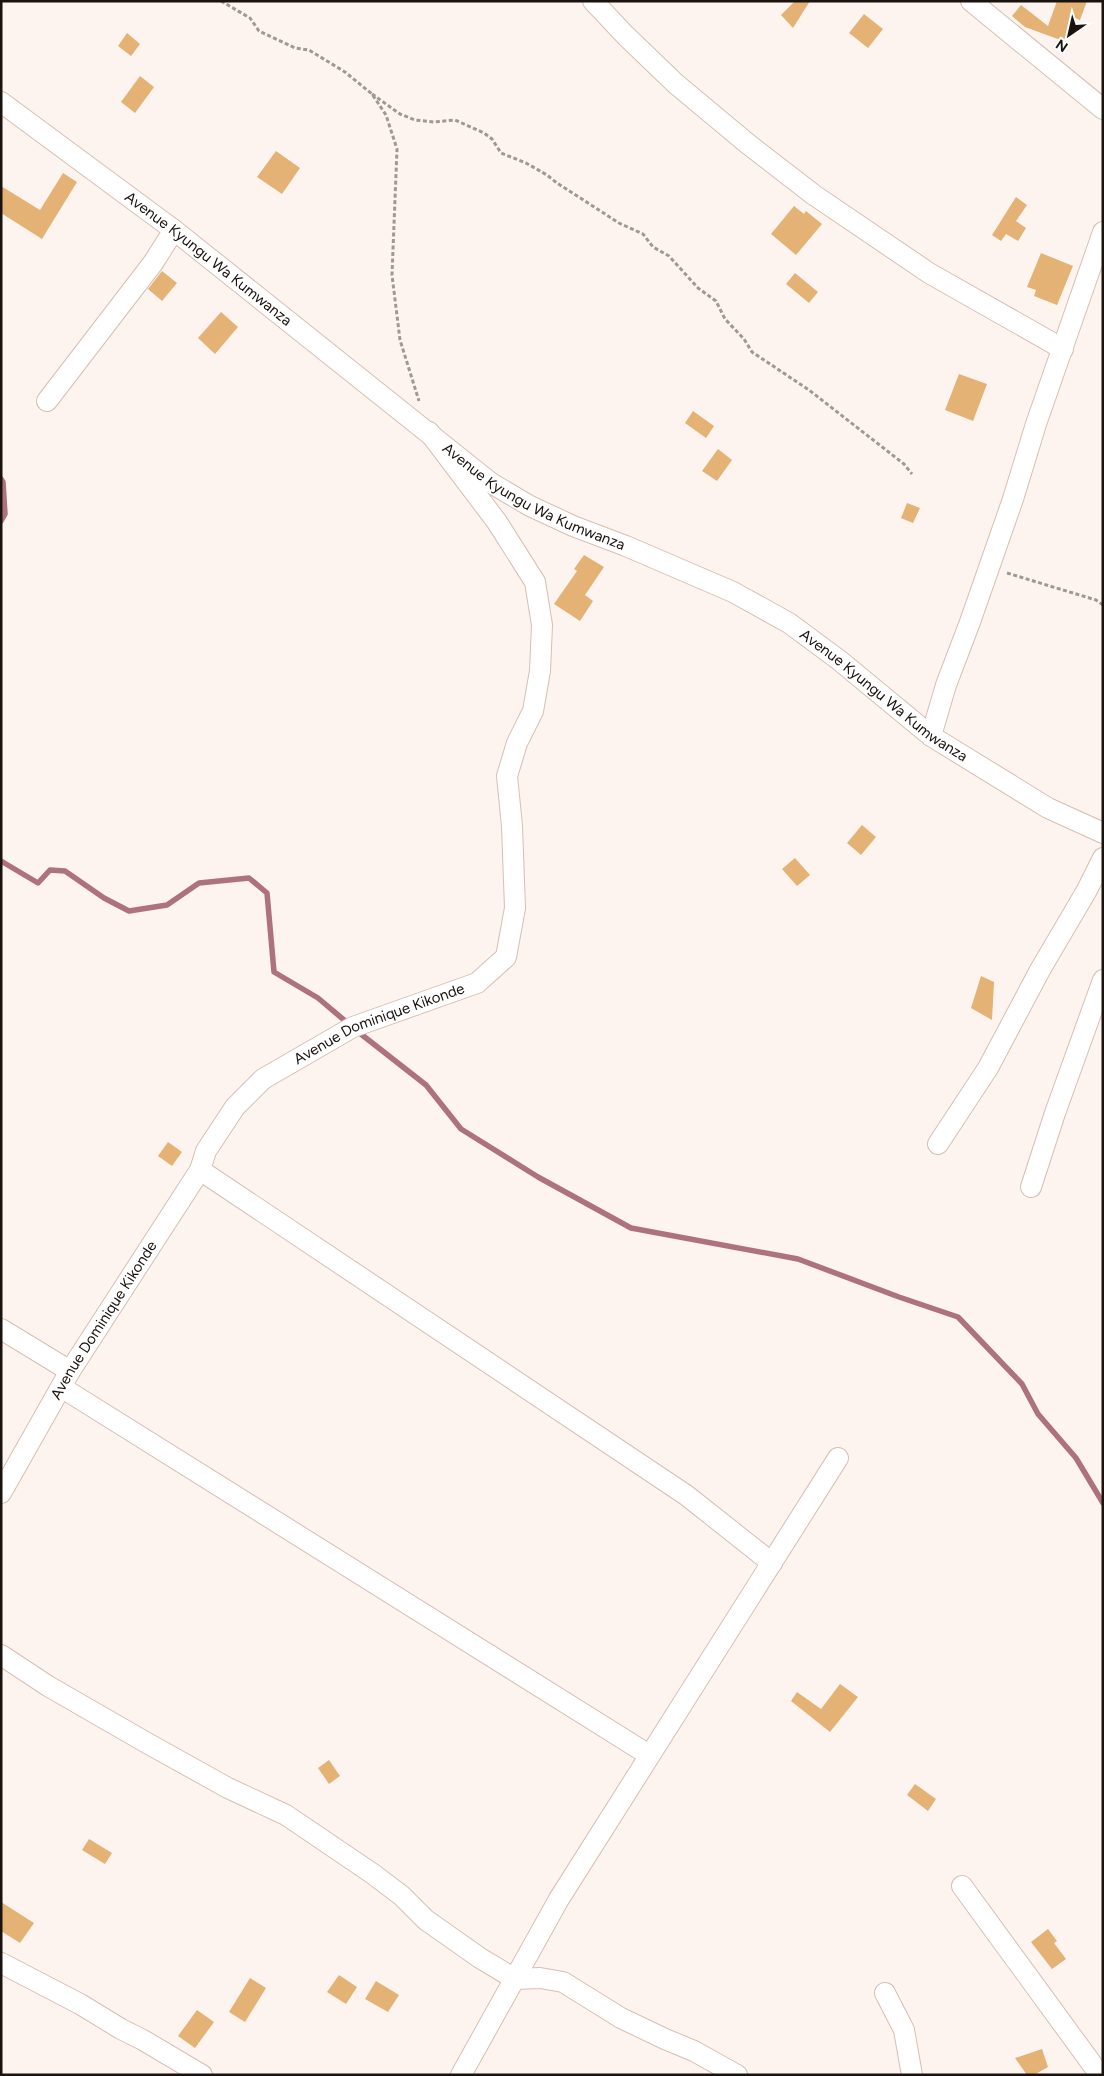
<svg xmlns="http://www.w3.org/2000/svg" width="1104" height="2076" viewBox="0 0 1104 2076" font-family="Figtree,sans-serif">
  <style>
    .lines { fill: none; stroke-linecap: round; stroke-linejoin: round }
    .stream { stroke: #ad727d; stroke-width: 5.5 }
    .building { fill: #e4b274 }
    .minor-casing { stroke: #d6bfb3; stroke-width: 22 }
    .path { stroke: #a19894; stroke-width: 3; stroke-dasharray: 4 2.5; stroke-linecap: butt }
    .minor { stroke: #fff; stroke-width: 20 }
    .labels { text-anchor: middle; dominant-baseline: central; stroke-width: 4; stroke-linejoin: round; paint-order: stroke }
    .street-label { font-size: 15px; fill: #1a120e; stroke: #fff }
  </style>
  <rect width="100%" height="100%" fill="#fef4ef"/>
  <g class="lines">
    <g class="stream">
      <path d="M 1,479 L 3,482 L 5,514 L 1,521"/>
      <path d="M 1,861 L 38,883 L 50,870 L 65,871 L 104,898 L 129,911 L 167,905 L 199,883 L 249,878 L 267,893 L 274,972 L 318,998 L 350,1025"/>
      <path d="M 357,1031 L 426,1085 L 461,1129 L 538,1177 L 631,1228 L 798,1259 L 899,1297 L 958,1317 L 1022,1384 L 1038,1414 L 1076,1458 L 1103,1503"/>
    </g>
  </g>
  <g class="building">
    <path d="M 795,1 L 810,1 L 793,28 L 781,15 Z"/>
    <path d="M 1057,1 L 1087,1 L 1080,20 L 1075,18 L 1066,42 L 1025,27 L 1012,16 L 1021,5 L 1048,26 Z"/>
    <path d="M 864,14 L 883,29 L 868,48 L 849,33 Z"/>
    <path d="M 127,33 L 140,44 L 131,56 L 118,46 Z"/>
    <path d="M 140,76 L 154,87 L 135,113 L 121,102 Z"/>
    <path d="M 276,151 L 300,168 L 282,194 L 257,177 Z"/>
    <path d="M 63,173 L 77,182 L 42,239 L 1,213 L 1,186 L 40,210 Z"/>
    <path d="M 1016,197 L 1027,205 L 1016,221 L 1026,228 L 1018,241 L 1006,234 L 1001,241 L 992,235 Z"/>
    <path d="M 794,206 L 804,214 L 806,211 L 822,224 L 796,255 L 771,234 Z"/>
    <path d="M 1041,253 L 1073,266 L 1057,305 L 1034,296 L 1036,290 L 1027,287 Z"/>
    <path d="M 162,271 L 177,283 L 162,301 L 148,289 Z"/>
    <path d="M 795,273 L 818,292 L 809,303 L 786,284 Z"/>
    <path d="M 221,312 L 238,327 L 215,354 L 198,338 Z"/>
    <path d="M 959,374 L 987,384 L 973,421 L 945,410 Z"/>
    <path d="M 693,411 L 714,426 L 706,438 L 685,423 Z"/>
    <path d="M 718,449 L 732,460 L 717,481 L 702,471 Z"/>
    <path d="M 907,503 L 920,508 L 913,523 L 901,518 Z"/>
    <path d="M 584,555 L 604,567 L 585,595 L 593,601 L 580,621 L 554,604 L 577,571 L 574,569 Z"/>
    <path d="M 862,825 L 876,837 L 861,855 L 847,843 Z"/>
    <path d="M 795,858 L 810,875 L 797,886 L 782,869 Z"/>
    <path d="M 981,976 L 994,982 L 992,1020 L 971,1008 Z"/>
    <path d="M 168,1142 L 182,1152 L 172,1166 L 158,1156 Z"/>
    <path d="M 840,1684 L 858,1697 L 830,1732 L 791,1701 L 797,1692 L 821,1709 Z"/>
    <path d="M 329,1760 L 340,1776 L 329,1784 L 318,1768 Z"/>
    <path d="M 915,1784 L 936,1799 L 928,1811 L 907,1795 Z"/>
    <path d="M 89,1839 L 112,1853 L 105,1864 L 82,1850 Z"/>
    <path d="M 1,1902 L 34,1923 L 20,1943 L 1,1931 Z"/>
    <path d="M 1048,1929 L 1057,1941 L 1054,1943 L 1066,1959 L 1052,1969 L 1031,1942 Z"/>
    <path d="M 339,1975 L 357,1987 L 346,2004 L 327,1992 Z"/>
    <path d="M 250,1978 L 266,1988 L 245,2022 L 229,2012 Z"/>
    <path d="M 376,1981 L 399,1995 L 388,2012 L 365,1999 Z"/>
    <path d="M 197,2010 L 214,2022 L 195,2048 L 178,2036 Z"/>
    <path d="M 1042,2049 L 1048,2067 L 1034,2075 L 1027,2075 L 1015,2058 Z"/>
  </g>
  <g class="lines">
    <defs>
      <g id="minor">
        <path d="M 593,1 L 625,35 L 676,84 L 748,144 L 814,195 L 929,273 L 1063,349"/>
        <path d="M 971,1 L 1103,109"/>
        <path id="s1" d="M 1,102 L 174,230 L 491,483 L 530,506 L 573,526 L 626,546 L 733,592 L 789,623 L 839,660 L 931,736 L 1048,808 L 1103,833"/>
        <path d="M 47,401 L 153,263 L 174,230"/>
        <path d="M 931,736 L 946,685 L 970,622 L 1013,499 L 1036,424 L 1103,232"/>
        <path d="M 938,1144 L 988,1068 L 1040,970 L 1087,890 L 1103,858"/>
        <path d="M 200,1170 L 686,1495 L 772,1563"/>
        <path d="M 1031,1187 L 1055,1113 L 1103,980"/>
        <path d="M 1,1329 L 70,1371"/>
        <path d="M 61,1387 L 649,1755"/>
        <path id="s2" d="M 1,1493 L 70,1371 L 200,1170 L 206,1151 L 235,1107 L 263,1079 L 353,1027 L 477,983 L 506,957 L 515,908 L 512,826 L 507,776 L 517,743 L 533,711 L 540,671 L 542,625 L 535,582 L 497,522 L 429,432"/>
        <path d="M 1,1655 L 48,1686 L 147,1743 L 228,1788 L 286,1815 L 373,1874 L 402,1896 L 426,1920 L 480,1958 L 515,1979 L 540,1978 L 563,1982 L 621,2018 L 665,2039 L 694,2051 L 737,2075"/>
        <path d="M 962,1886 L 1100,2075"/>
        <path d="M 1,1963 L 80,2004 L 121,2029 L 143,2040 L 202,2075"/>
        <path d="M 885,1993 L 904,2030 L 912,2075"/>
        <path d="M 461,2075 L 559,1899 L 838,1458"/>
      </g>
    </defs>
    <use href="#minor" class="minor-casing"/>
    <g class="path">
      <path d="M 221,1 L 250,18 L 259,31 L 295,48 L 309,50 L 345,72 L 372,94 L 386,115 L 397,149 L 392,275 L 400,340 L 419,401"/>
      <path d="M 372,94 L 400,114 L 415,120 L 434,122 L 455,120 L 484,133 L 492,139 L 501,153 L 526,163 L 547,175 L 557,183 L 619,223 L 643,234 L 653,247 L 669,256 L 698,288 L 716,301 L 725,319 L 744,339 L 752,352 L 809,390 L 904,464 L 912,474"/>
      <path d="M 1007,573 L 1096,600 L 1103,605"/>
    </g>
    <use href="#minor" class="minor"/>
  </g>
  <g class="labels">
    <g class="street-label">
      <text stroke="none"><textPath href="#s1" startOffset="260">Avenue Kyungu Wa Kumwanza</textPath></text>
      <text stroke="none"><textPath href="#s1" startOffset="665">Avenue Kyungu Wa Kumwanza</textPath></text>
      <text stroke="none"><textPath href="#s1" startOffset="1070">Avenue Kyungu Wa Kumwanza</textPath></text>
      <text stroke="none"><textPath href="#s2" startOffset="621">Avenue Dominique Kikonde</textPath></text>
      <text stroke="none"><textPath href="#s2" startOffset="201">Avenue Dominique Kikonde</textPath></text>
    </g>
  </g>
  <rect width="1104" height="2076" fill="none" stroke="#1a120e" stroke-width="5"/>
  <g transform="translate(1069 35) rotate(214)" stroke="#ffffff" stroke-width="4" paint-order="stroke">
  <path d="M0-4L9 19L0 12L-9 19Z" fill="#1a120e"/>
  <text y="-8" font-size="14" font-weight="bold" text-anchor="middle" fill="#1a120e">N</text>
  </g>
</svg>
